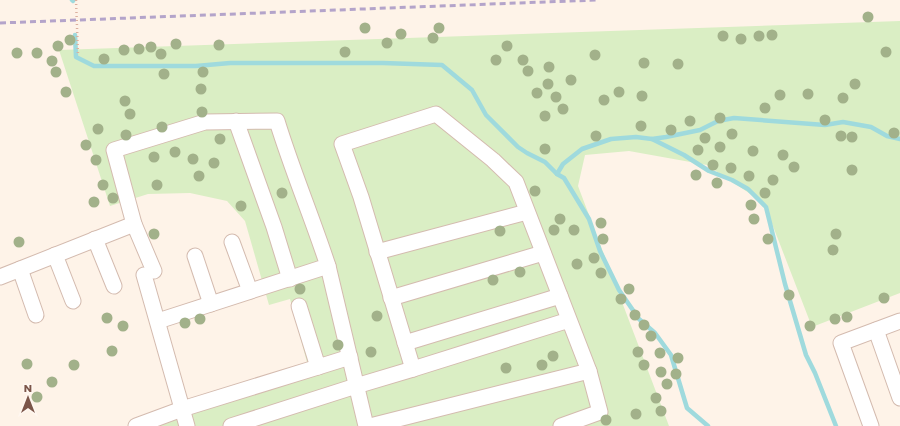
<svg xmlns="http://www.w3.org/2000/svg" width="900" height="426" viewBox="0 0 900 426" font-family="Poppins,sans-serif">
  <style>
    .green { fill: #daeec4 }
    .lines { fill: none; stroke-linecap: round; stroke-linejoin: round }
    .stream { stroke: #9fdadd; stroke-width: 4.5 }
    .minor-casing { stroke: #d4bbaf; stroke-width: 17 }
    .path { stroke: #dcb09f; stroke-width: 2.5; stroke-dasharray: 1 3; stroke-linecap: butt }
    .minor { stroke: #fff; stroke-width: 15 }
    .rail { stroke: #b4a4ca; stroke-width: 3; stroke-dasharray: 6 4; stroke-linecap: butt }
    .tree { fill: #a2b18a }
  </style>
  <rect width="100%" height="100%" fill="#fef3e8"/>
  <path class="green" d="M 900,21 L 900,293 L 812,327 L 764,203 L 707,165 L 629,151 L 585,155 L 578,186 L 669,426 L 131,426 L 308,366 L 290,299 L 269,305 L 245,221 L 227,201 L 190,193 L 148,194 L 110,206 L 59,50 Z"/>
  <g class="lines">
    <g class="stream">
      <path d="M 72,0 L 73,1"/>
      <path d="M 75,35 L 76,57 L 94,66 L 196,66 L 230,63 L 383,63 L 442,65 L 472,90 L 486,115 L 518,147 L 527,153 L 545,162 L 557,174 L 564,178 L 589,219 L 600,251 L 619,290 L 639,319 L 655,333 L 671,355 L 687,408 L 708,426"/>
      <path d="M 652,139 L 684,155 L 709,171 L 732,180 L 748,189 L 766,207 L 785,284 L 806,355 L 815,373 L 836,426"/>
      <path d="M 557,174 L 563,164 L 582,149 L 611,139 L 636,137 L 652,139 L 666,137 L 700,130 L 718,121 L 734,118 L 825,125 L 843,122 L 871,127 L 887,136 L 900,139"/>
    </g>
    <defs>
      <g id="minor">
        <path d="M 236,121 L 274,227 L 290,279"/>
        <path d="M 134,224 L 114,150 L 205,122 L 277,121 C 292,170 312,217 328,266 L 158,321"/>
        <path d="M 95,239 L 114,286"/>
        <path d="M 232,242 L 250,291"/>
        <path d="M 377,252 L 527,212"/>
        <path d="M 55,255 L 73,301"/>
        <path d="M 195,256 L 211,304"/>
        <path d="M 328,266 L 366,426"/>
        <path d="M 20,269 L 36,315"/>
        <path d="M 144,275 L 187,426"/>
        <path d="M 0,277 L 134,224 L 154,271"/>
        <path d="M 391,298 L 543,253"/>
        <path d="M 299,306 L 318,367 L 350,357"/>
        <path d="M 876,330 L 900,398"/>
        <path d="M 405,343 L 560,296"/>
        <path d="M 136,426 L 182,409 L 318,367"/>
        <path d="M 231,426 L 356,386 L 413,369"/>
        <path d="M 370,426 L 589,371 L 516,182 L 493,160 L 436,114 L 342,144 L 361,197 L 413,369 L 569,320"/>
        <path d="M 561,426 L 600,412 L 589,371"/>
        <path d="M 871,426 L 841,343 L 900,321"/>
      </g>
    </defs>
    <use href="#minor" class="minor-casing"/>
    <path class="path" d="M 76,0 L 78,54"/>
    <use href="#minor" class="minor"/>
    <path class="rail" d="M 0,23 L 596,0"/>
  </g>
  <g class="tree">
    <circle cx="868" cy="17" r="5.5"/>
    <circle cx="365" cy="28" r="5.5"/>
    <circle cx="439" cy="28" r="5.5"/>
    <circle cx="401" cy="34" r="5.5"/>
    <circle cx="772" cy="35" r="5.5"/>
    <circle cx="723" cy="36" r="5.5"/>
    <circle cx="759" cy="36" r="5.5"/>
    <circle cx="433" cy="38" r="5.5"/>
    <circle cx="741" cy="39" r="5.5"/>
    <circle cx="70" cy="40" r="5.5"/>
    <circle cx="387" cy="43" r="5.5"/>
    <circle cx="176" cy="44" r="5.5"/>
    <circle cx="219" cy="45" r="5.5"/>
    <circle cx="58" cy="46" r="5.5"/>
    <circle cx="507" cy="46" r="5.5"/>
    <circle cx="151" cy="47" r="5.5"/>
    <circle cx="139" cy="49" r="5.5"/>
    <circle cx="124" cy="50" r="5.5"/>
    <circle cx="345" cy="52" r="5.5"/>
    <circle cx="886" cy="52" r="5.5"/>
    <circle cx="17" cy="53" r="5.5"/>
    <circle cx="37" cy="53" r="5.5"/>
    <circle cx="161" cy="54" r="5.5"/>
    <circle cx="595" cy="55" r="5.5"/>
    <circle cx="104" cy="59" r="5.5"/>
    <circle cx="496" cy="60" r="5.5"/>
    <circle cx="523" cy="60" r="5.5"/>
    <circle cx="52" cy="61" r="5.5"/>
    <circle cx="644" cy="63" r="5.5"/>
    <circle cx="678" cy="64" r="5.5"/>
    <circle cx="549" cy="67" r="5.5"/>
    <circle cx="528" cy="71" r="5.5"/>
    <circle cx="56" cy="72" r="5.5"/>
    <circle cx="203" cy="72" r="5.5"/>
    <circle cx="164" cy="74" r="5.5"/>
    <circle cx="571" cy="80" r="5.5"/>
    <circle cx="548" cy="84" r="5.5"/>
    <circle cx="855" cy="84" r="5.5"/>
    <circle cx="201" cy="89" r="5.5"/>
    <circle cx="66" cy="92" r="5.5"/>
    <circle cx="619" cy="92" r="5.5"/>
    <circle cx="537" cy="93" r="5.5"/>
    <circle cx="808" cy="94" r="5.5"/>
    <circle cx="780" cy="95" r="5.5"/>
    <circle cx="642" cy="96" r="5.5"/>
    <circle cx="556" cy="97" r="5.5"/>
    <circle cx="843" cy="98" r="5.5"/>
    <circle cx="604" cy="100" r="5.5"/>
    <circle cx="125" cy="101" r="5.5"/>
    <circle cx="765" cy="108" r="5.5"/>
    <circle cx="563" cy="109" r="5.5"/>
    <circle cx="202" cy="112" r="5.5"/>
    <circle cx="130" cy="114" r="5.5"/>
    <circle cx="545" cy="116" r="5.5"/>
    <circle cx="720" cy="118" r="5.5"/>
    <circle cx="825" cy="120" r="5.5"/>
    <circle cx="690" cy="121" r="5.5"/>
    <circle cx="641" cy="126" r="5.5"/>
    <circle cx="162" cy="127" r="5.5"/>
    <circle cx="98" cy="129" r="5.5"/>
    <circle cx="671" cy="130" r="5.5"/>
    <circle cx="894" cy="133" r="5.5"/>
    <circle cx="732" cy="134" r="5.5"/>
    <circle cx="126" cy="135" r="5.5"/>
    <circle cx="596" cy="136" r="5.5"/>
    <circle cx="841" cy="136" r="5.5"/>
    <circle cx="852" cy="137" r="5.5"/>
    <circle cx="705" cy="138" r="5.5"/>
    <circle cx="220" cy="139" r="5.5"/>
    <circle cx="86" cy="145" r="5.5"/>
    <circle cx="720" cy="147" r="5.5"/>
    <circle cx="545" cy="149" r="5.5"/>
    <circle cx="698" cy="150" r="5.5"/>
    <circle cx="753" cy="151" r="5.5"/>
    <circle cx="175" cy="152" r="5.5"/>
    <circle cx="783" cy="155" r="5.5"/>
    <circle cx="154" cy="157" r="5.5"/>
    <circle cx="193" cy="159" r="5.5"/>
    <circle cx="96" cy="160" r="5.5"/>
    <circle cx="214" cy="163" r="5.5"/>
    <circle cx="713" cy="165" r="5.5"/>
    <circle cx="794" cy="167" r="5.5"/>
    <circle cx="731" cy="168" r="5.5"/>
    <circle cx="852" cy="170" r="5.5"/>
    <circle cx="696" cy="175" r="5.5"/>
    <circle cx="199" cy="176" r="5.5"/>
    <circle cx="749" cy="176" r="5.5"/>
    <circle cx="773" cy="180" r="5.5"/>
    <circle cx="717" cy="183" r="5.5"/>
    <circle cx="103" cy="185" r="5.5"/>
    <circle cx="157" cy="185" r="5.5"/>
    <circle cx="535" cy="191" r="5.5"/>
    <circle cx="282" cy="193" r="5.5"/>
    <circle cx="765" cy="193" r="5.5"/>
    <circle cx="113" cy="198" r="5.5"/>
    <circle cx="94" cy="202" r="5.5"/>
    <circle cx="751" cy="205" r="5.5"/>
    <circle cx="241" cy="206" r="5.5"/>
    <circle cx="560" cy="219" r="5.5"/>
    <circle cx="754" cy="219" r="5.5"/>
    <circle cx="601" cy="223" r="5.5"/>
    <circle cx="554" cy="230" r="5.5"/>
    <circle cx="574" cy="230" r="5.5"/>
    <circle cx="500" cy="231" r="5.5"/>
    <circle cx="154" cy="234" r="5.5"/>
    <circle cx="836" cy="234" r="5.5"/>
    <circle cx="603" cy="239" r="5.5"/>
    <circle cx="768" cy="239" r="5.5"/>
    <circle cx="19" cy="242" r="5.5"/>
    <circle cx="833" cy="250" r="5.5"/>
    <circle cx="594" cy="258" r="5.5"/>
    <circle cx="577" cy="264" r="5.5"/>
    <circle cx="520" cy="272" r="5.5"/>
    <circle cx="601" cy="273" r="5.5"/>
    <circle cx="493" cy="280" r="5.5"/>
    <circle cx="300" cy="289" r="5.5"/>
    <circle cx="629" cy="289" r="5.5"/>
    <circle cx="789" cy="295" r="5.5"/>
    <circle cx="884" cy="298" r="5.5"/>
    <circle cx="621" cy="299" r="5.5"/>
    <circle cx="635" cy="315" r="5.5"/>
    <circle cx="377" cy="316" r="5.5"/>
    <circle cx="847" cy="317" r="5.5"/>
    <circle cx="107" cy="318" r="5.5"/>
    <circle cx="200" cy="319" r="5.5"/>
    <circle cx="835" cy="319" r="5.5"/>
    <circle cx="185" cy="323" r="5.5"/>
    <circle cx="644" cy="325" r="5.5"/>
    <circle cx="123" cy="326" r="5.5"/>
    <circle cx="810" cy="326" r="5.5"/>
    <circle cx="651" cy="336" r="5.5"/>
    <circle cx="338" cy="345" r="5.5"/>
    <circle cx="112" cy="351" r="5.5"/>
    <circle cx="371" cy="352" r="5.5"/>
    <circle cx="638" cy="352" r="5.5"/>
    <circle cx="660" cy="353" r="5.5"/>
    <circle cx="553" cy="356" r="5.5"/>
    <circle cx="678" cy="358" r="5.5"/>
    <circle cx="27" cy="364" r="5.5"/>
    <circle cx="74" cy="365" r="5.5"/>
    <circle cx="542" cy="365" r="5.5"/>
    <circle cx="644" cy="365" r="5.5"/>
    <circle cx="506" cy="368" r="5.5"/>
    <circle cx="661" cy="372" r="5.5"/>
    <circle cx="676" cy="374" r="5.5"/>
    <circle cx="52" cy="382" r="5.5"/>
    <circle cx="667" cy="384" r="5.5"/>
    <circle cx="37" cy="397" r="5.5"/>
    <circle cx="656" cy="398" r="5.5"/>
    <circle cx="661" cy="411" r="5.5"/>
    <circle cx="636" cy="414" r="5.5"/>
    <circle cx="606" cy="420" r="5.5"/>
  </g>
  <g transform="translate(28 398)" stroke="#fff7f0" stroke-width="3" paint-order="stroke">
  <path d="M0-3L7 15L0 10L-7 15Z" fill="#7b5549"/>
  <text y="-6" font-size="11" font-weight="bold" text-anchor="middle" fill="#7b5549">N</text>
  </g>
</svg>
